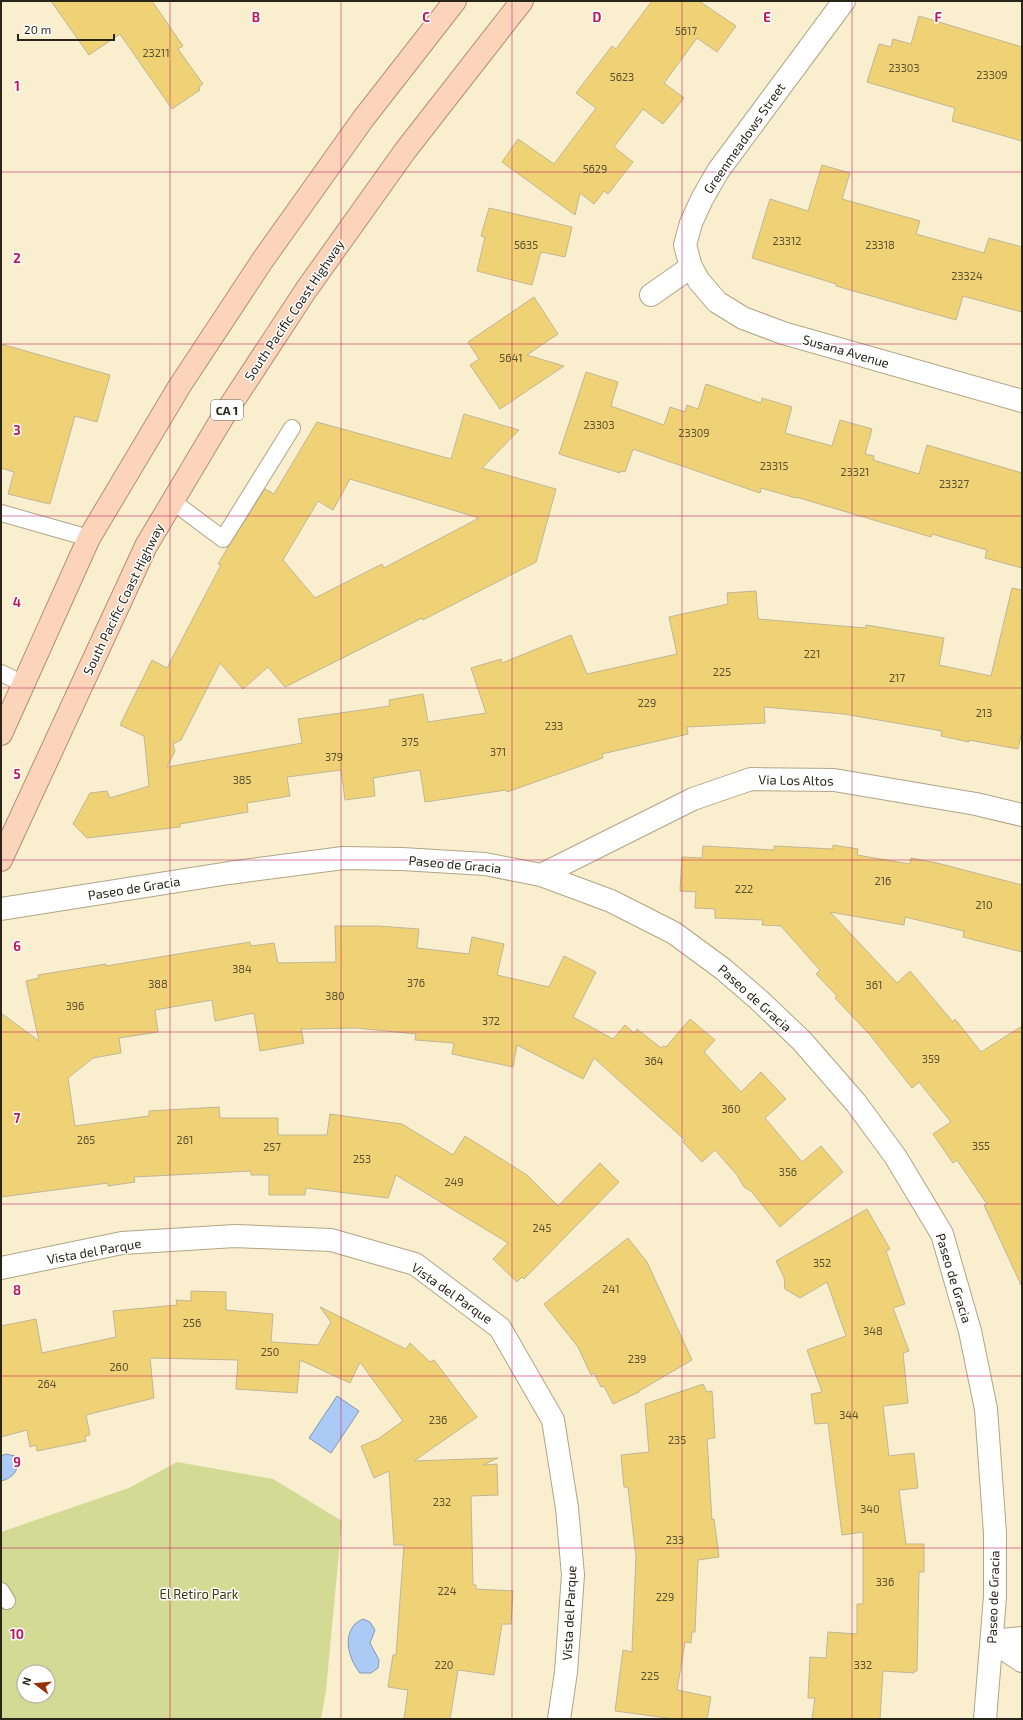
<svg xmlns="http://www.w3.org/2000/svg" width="1023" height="1720" viewBox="0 0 1023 1720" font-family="'Exo 2',sans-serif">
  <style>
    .green { fill: #d3da94; fill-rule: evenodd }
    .water { fill: #accaf6; stroke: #8598b4 }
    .building { fill: #f0d276; stroke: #c0b696; fill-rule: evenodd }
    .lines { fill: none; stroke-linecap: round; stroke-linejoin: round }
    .service-casing { stroke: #b0a586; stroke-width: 18 }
    .minor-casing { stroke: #b0a586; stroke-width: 24 }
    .trunk-casing { stroke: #b29076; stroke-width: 24 }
    .service { stroke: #fff; stroke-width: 16 }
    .minor { stroke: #fff; stroke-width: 22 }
    .trunk { stroke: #fcd4ba; stroke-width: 22 }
    .grid { fill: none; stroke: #c2185b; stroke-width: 1; stroke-opacity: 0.55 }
    .labels { text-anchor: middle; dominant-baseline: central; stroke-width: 3; stroke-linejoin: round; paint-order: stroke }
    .number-label { font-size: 11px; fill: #5b5030 }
    .shield { fill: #fff; stroke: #69665e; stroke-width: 1 }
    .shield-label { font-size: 12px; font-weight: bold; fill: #292519 }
    .street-label { font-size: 13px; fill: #292519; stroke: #fff }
    .park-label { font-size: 13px; fill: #363811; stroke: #fff }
    .grid-label { font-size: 13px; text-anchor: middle; font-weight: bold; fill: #c2185b; stroke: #fff; stroke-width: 3; stroke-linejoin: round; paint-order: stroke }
  </style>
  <rect width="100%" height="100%" fill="#f9eecd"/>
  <path class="green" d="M 177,1462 L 273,1479 L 342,1521 L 326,1690 L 321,1719 L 1,1719 L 1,1532 L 129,1488 ZM 24,1672 L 48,1672 L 48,1696 L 24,1696 Z"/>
  <g class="water">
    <path d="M 337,1396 L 359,1411 L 331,1453 L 309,1438 Z"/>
    <path d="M 6,1454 L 15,1456 C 21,1468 14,1478 1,1481 L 1,1456 Z"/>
    <path d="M 363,1619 L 370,1622 L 375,1630 L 370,1643 L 379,1660 L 378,1668 L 371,1673 L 360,1673 C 350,1661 342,1638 355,1624 C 357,1622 361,1620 363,1619 Z"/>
  </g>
  <g class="building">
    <path d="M 51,1 L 152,1 L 183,46 L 178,49 L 203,84 L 199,87 L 200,90 L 172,109 L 120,34 L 89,55 Z"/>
    <path d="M 652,1 L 699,1 L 736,26 L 717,52 L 697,38 L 664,83 L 684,98 L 663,124 L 643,109 L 614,147 L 633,162 L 608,194 L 604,191 L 594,204 L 580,193 L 575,215 L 502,162 L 518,139 L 554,164 L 596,108 L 576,93 L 612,46 L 616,49 Z"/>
    <path d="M 919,16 L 1022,47 L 1022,141 L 952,121 L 955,108 L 867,82 L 879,44 L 891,47 L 893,39 L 911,44 Z"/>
    <path d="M 822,165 L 850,173 L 842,199 L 920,221 L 916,234 L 984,253 L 989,238 L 1022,247 L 1022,312 L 963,296 L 956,320 L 836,286 L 836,284 L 752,258 L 770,199 L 808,211 Z"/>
    <path d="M 489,208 L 572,227 L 565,257 L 541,252 L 532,285 L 477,271 L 485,237 L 481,236 Z"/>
    <path d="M 534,297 L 558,334 L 527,355 L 564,366 L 500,409 L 470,365 L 479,359 L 468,342 Z"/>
    <path d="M 1,344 L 110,375 L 97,422 L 75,416 L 50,504 L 8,494 L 14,472 L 1,468 Z"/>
    <path d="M 586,372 L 618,382 L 611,406 L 664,425 L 670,407 L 685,412 L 687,405 L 698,409 L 706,384 L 761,403 L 762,398 L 792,407 L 785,433 L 832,446 L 840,420 L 872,429 L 865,454 L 874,456 L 873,460 L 919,474 L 927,445 L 1022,473 L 1022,568 L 985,558 L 987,550 L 932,534 L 931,537 L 796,497 L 796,498 L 761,488 L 760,493 L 633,449 L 625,472 L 620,471 L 620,473 L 559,454 Z"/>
    <path d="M 464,414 L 519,430 L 482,468 L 556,489 L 536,562 L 423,620 L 422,618 L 285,687 L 268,667 L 243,689 L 220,663 L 181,740 L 173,744 L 175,751 L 167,767 L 302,743 L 298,719 L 390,706 L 389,700 L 423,694 L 428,722 L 486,713 L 471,668 L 501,659 L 502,663 L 571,635 L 587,674 L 677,654 L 669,617 L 728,604 L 727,593 L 756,591 L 758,619 L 866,628 L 866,625 L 944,638 L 939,665 L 991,676 L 1012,588 L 1022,590 L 1022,731 L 1018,749 L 969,740 L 969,742 L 941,736 L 942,731 L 844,714 L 764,707 L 765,723 L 687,727 L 688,734 L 602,754 L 603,758 L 507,792 L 506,790 L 425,802 L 420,770 L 373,778 L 375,796 L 345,800 L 341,770 L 287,777 L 290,796 L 247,803 L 248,812 L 180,824 L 180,827 L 87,838 L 73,824 L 90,793 L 107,791 L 110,798 L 149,786 L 144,736 L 120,725 L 152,660 L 167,668 L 221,565 L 218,564 L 228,547 L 265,489 L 274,494 L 317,422 L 451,459 ZM 350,479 L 479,518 L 384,568 L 382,564 L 315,598 L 283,560 L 318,501 L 333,510 Z"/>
    <path d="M 833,845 L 858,849 L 857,855 L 910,864 L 911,858 L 937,863 L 1022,885 L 1022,952 L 963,937 L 964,931 L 905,917 L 904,925 L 830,912 L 897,983 L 910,971 L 953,1022 L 955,1019 L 981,1052 L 1022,1026 L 1022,1287 L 984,1205 L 987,1204 L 957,1160 L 953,1163 L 933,1134 L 951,1122 L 919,1082 L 912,1088 L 870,1035 L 835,998 L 837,996 L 816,974 L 820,970 L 781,926 L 762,925 L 763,920 L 715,918 L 715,909 L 695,908 L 696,892 L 680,891 L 682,857 L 702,858 L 703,846 L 774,850 L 774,846 L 833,849 Z"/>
    <path d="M 335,926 L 378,926 L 419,929 L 417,948 L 469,954 L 472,937 L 504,944 L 497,975 L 549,987 L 564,956 L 596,972 L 573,1017 L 613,1039 L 625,1025 L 634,1033 L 637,1029 L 661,1048 L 663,1046 L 666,1047 L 690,1019 L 715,1040 L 704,1052 L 741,1092 L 761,1072 L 786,1099 L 765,1118 L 802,1162 L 821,1146 L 843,1172 L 780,1227 L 752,1192 L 744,1187 L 737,1175 L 715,1150 L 702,1162 L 683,1142 L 685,1140 L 594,1058 L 583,1079 L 517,1045 L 513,1067 L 452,1054 L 454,1043 L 415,1040 L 416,1034 L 356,1028 L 301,1029 L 304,1043 L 260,1051 L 254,1013 L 215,1021 L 212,1000 L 155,1010 L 158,1032 L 119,1038 L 121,1053 L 93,1058 L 68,1078 L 75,1126 L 149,1116 L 149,1111 L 219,1107 L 220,1118 L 278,1118 L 278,1135 L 327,1135 L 330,1114 L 402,1124 L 453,1155 L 465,1136 L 527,1175 L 558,1206 L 600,1163 L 619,1182 L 524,1279 L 522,1277 L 517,1282 L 493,1259 L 508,1243 L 396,1175 L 388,1198 L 306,1188 L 305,1195 L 269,1195 L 269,1175 L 251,1175 L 251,1171 L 134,1177 L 135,1182 L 108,1186 L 108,1183 L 1,1197 L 1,1013 L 39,1041 L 26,981 L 39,978 L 38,975 L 106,964 L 106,966 L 250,942 L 251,946 L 274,943 L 278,963 L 336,962 Z"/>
    <path d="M 867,1209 L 890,1249 L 886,1251 L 905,1304 L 893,1308 L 909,1351 L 903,1353 L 908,1403 L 883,1406 L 889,1456 L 914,1453 L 918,1488 L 899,1490 L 906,1544 L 924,1544 L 924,1572 L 919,1572 L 917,1671 L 914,1671 L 914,1673 L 883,1671 L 880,1719 L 812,1719 L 815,1698 L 808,1698 L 810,1657 L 826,1658 L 828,1632 L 857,1634 L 857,1604 L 863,1604 L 863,1532 L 842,1535 L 828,1423 L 815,1424 L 811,1394 L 822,1392 L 807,1350 L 846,1336 L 827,1282 L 800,1298 L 785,1289 L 784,1277 L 776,1261 Z"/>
    <path d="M 628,1238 L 647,1262 L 692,1360 L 639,1391 L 639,1392 L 613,1404 L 604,1386 L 601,1387 L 594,1373 L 591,1375 L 578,1347 L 544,1304 Z"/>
    <path d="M 191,1291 L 226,1292 L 226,1310 L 273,1314 L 271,1342 L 318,1345 L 331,1322 L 320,1307 L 406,1349 L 410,1343 L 430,1362 L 434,1360 L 477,1417 L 414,1461 L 498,1458 L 483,1465 L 497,1464 L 498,1495 L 471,1496 L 473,1585 L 476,1585 L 476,1589 L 513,1591 L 511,1624 L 502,1624 L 494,1675 L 458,1670 L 450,1719 L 404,1719 L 408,1690 L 388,1687 L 393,1655 L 396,1655 L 404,1545 L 394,1545 L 389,1471 L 374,1478 L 361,1446 L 378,1439 L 403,1421 L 360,1362 L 350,1383 L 300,1360 L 297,1393 L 236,1389 L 238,1360 L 150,1358 L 154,1398 L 86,1415 L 90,1435 L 85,1436 L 86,1441 L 37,1451 L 36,1445 L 30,1447 L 27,1430 L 1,1437 L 1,1326 L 36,1319 L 42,1353 L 116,1337 L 113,1311 L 177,1305 L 176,1300 L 191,1301 Z"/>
    <path d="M 703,1384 L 707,1392 L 712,1391 L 715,1438 L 707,1439 L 712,1520 L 714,1519 L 719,1557 L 698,1560 L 695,1632 L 692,1632 L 691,1643 L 685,1642 L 677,1690 L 711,1697 L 707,1719 L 675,1719 L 615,1711 L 623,1650 L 632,1652 L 636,1557 L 628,1487 L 624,1487 L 621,1455 L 649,1452 L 645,1404 Z"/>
  </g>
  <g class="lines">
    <defs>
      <g id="service">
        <path d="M 172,501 L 223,539 L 292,428"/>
        <path d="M 1,513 L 89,538"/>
        <path d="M 1,673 L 24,684"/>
        <path d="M 1,1591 L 7,1601"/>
      </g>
      <g id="minor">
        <path d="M 691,267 L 699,281 L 717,302 L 743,318 L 783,333 L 1022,401"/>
        <path d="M 651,295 L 691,267 L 685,245 L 691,223 L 702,199 L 718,171 L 844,1"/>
        <path d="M 541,875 L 693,799 L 751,779 L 834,780 L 976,804 L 1022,815"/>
        <path d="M 1,909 L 229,873 L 343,858 L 402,859 L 485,864 L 541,875 L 611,901 L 674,933 L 723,969 L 759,1000 L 802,1041 L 856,1103 L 895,1156 L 942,1234 L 970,1331 L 986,1409 L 995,1533 L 995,1597 L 985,1719"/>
        <path d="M 1,1268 L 122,1243 L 235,1236 L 331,1240 L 415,1264 L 500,1328 L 553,1420 L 567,1508 L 573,1575 L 566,1672 L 559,1719"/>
        <path d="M 992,1641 L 1022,1661"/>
        <path d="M 992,1641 L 1022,1638"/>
      </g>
      <g id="trunk">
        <path d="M 1,734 L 89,538 L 179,387 L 262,261 L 363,119 L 455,1"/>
        <path d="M 1,860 L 146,546 L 224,415 L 306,290 L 405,151 L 522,1"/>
      </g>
    </defs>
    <use href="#service" class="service-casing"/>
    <use href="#minor" class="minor-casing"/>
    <use href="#trunk" class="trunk-casing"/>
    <use href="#service" class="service"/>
    <use href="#minor" class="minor"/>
    <use href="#trunk" class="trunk"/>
  </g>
  <path class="grid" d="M 170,1 L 170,1719M 341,1 L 341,1719M 512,1 L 512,1719M 682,1 L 682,1719M 852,1 L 852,1719M 1,172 L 1022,172M 1,344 L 1022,344M 1,516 L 1022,516M 1,688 L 1022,688M 1,860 L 1022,860M 1,1032 L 1022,1032M 1,1204 L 1022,1204M 1,1376 L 1022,1376M 1,1548 L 1022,1548"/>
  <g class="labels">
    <g class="number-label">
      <text x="686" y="30">5617</text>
      <text x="156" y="52">23211</text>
      <text x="904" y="67">23303</text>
      <text x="992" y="74">23309</text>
      <text x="622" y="76">5623</text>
      <text x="595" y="168">5629</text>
      <text x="787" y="240">23312</text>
      <text x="526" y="244">5635</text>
      <text x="880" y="244">23318</text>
      <text x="967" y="275">23324</text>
      <text x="511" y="357">5641</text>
      <text x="599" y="424">23303</text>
      <text x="694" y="432">23309</text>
      <text x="774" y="465">23315</text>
      <text x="855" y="471">23321</text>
      <text x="954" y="483">23327</text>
      <text x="812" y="653">221</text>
      <text x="722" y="671">225</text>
      <text x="897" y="677">217</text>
      <text x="647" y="702">229</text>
      <text x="984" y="712">213</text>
      <text x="554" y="725">233</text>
      <text x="410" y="741">375</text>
      <text x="498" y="751">371</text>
      <text x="334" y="756">379</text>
      <text x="242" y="779">385</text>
      <text x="883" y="880">216</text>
      <text x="744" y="888">222</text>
      <text x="984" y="904">210</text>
      <text x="242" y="968">384</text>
      <text x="416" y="982">376</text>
      <text x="158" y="983">388</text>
      <text x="874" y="984">361</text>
      <text x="335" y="995">380</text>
      <text x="75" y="1005">396</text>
      <text x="491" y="1020">372</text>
      <text x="931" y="1058">359</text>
      <text x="654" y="1060">364</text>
      <text x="731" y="1108">360</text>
      <text x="86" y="1139">265</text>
      <text x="185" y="1139">261</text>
      <text x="981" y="1145">355</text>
      <text x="272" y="1146">257</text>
      <text x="362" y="1158">253</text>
      <text x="788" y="1171">356</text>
      <text x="454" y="1181">249</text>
      <text x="542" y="1227">245</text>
      <text x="822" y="1262">352</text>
      <text x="611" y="1288">241</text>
      <text x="192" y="1322">256</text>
      <text x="873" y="1330">348</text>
      <text x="270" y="1351">250</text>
      <text x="637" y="1358">239</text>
      <text x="119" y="1366">260</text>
      <text x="47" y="1383">264</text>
      <text x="849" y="1414">344</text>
      <text x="438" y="1419">236</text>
      <text x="677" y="1439">235</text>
      <text x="442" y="1501">232</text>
      <text x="870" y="1508">340</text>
      <text x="675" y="1539">233</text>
      <text x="885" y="1581">336</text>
      <text x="447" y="1590">224</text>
      <text x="665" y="1596">229</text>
      <text x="444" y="1664">220</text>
      <text x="863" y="1664">332</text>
      <text x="650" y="1675">225</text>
    </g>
    <rect class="shield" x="211" y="400" width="32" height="20" rx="3"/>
    <g class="shield-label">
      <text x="227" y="410">CA 1</text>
    </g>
    <g class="street-label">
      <text transform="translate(744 138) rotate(-55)">Greenmeadows Street</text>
      <text transform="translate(294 310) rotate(-56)">South Pacific Coast Highway</text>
      <text transform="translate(846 351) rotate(16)">Susana Avenue</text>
      <text transform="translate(123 599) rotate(-64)">South Pacific Coast Highway</text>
      <text transform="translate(796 780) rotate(1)">Via Los Altos</text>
      <text transform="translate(455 864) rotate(5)">Paseo de Gracia</text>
      <text transform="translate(134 888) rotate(-9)">Paseo de Gracia</text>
      <text transform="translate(755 998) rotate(42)">Paseo de Gracia</text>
      <text transform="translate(94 1251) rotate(-10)">Vista del Parque</text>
      <text transform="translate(954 1278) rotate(73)">Paseo de Gracia</text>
      <text transform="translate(452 1293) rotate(35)">Vista del Parque</text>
      <text transform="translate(993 1597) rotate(-88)">Paseo de Gracia</text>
      <text transform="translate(569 1613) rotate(-87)">Vista del Parque</text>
    </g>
    <g class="park-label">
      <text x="199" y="1594">El Retiro Park</text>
    </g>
  </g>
  <g class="grid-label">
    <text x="256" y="22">B</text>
    <text x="426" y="22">C</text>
    <text x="597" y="22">D</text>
    <text x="767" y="22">E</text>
    <text x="938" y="22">F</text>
    <text x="17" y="91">1</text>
    <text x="17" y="263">2</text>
    <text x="17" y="435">3</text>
    <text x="17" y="607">4</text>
    <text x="17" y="779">5</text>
    <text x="17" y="951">6</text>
    <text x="17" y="1123">7</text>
    <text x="17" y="1295">8</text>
    <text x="17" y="1467">9</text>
    <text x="17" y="1639">10</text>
  </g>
  <rect width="1023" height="1720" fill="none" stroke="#292519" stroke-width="4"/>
  <g transform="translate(36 1684) rotate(286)"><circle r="19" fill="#ffffff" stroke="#a9a8a3"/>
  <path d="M0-3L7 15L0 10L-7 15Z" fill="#953004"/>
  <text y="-6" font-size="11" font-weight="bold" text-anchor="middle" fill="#292519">N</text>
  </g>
  <path d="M18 34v6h96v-6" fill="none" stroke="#292519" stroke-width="2"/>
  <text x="24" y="34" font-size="12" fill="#292519" stroke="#ffffff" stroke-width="3" paint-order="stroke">20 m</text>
</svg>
